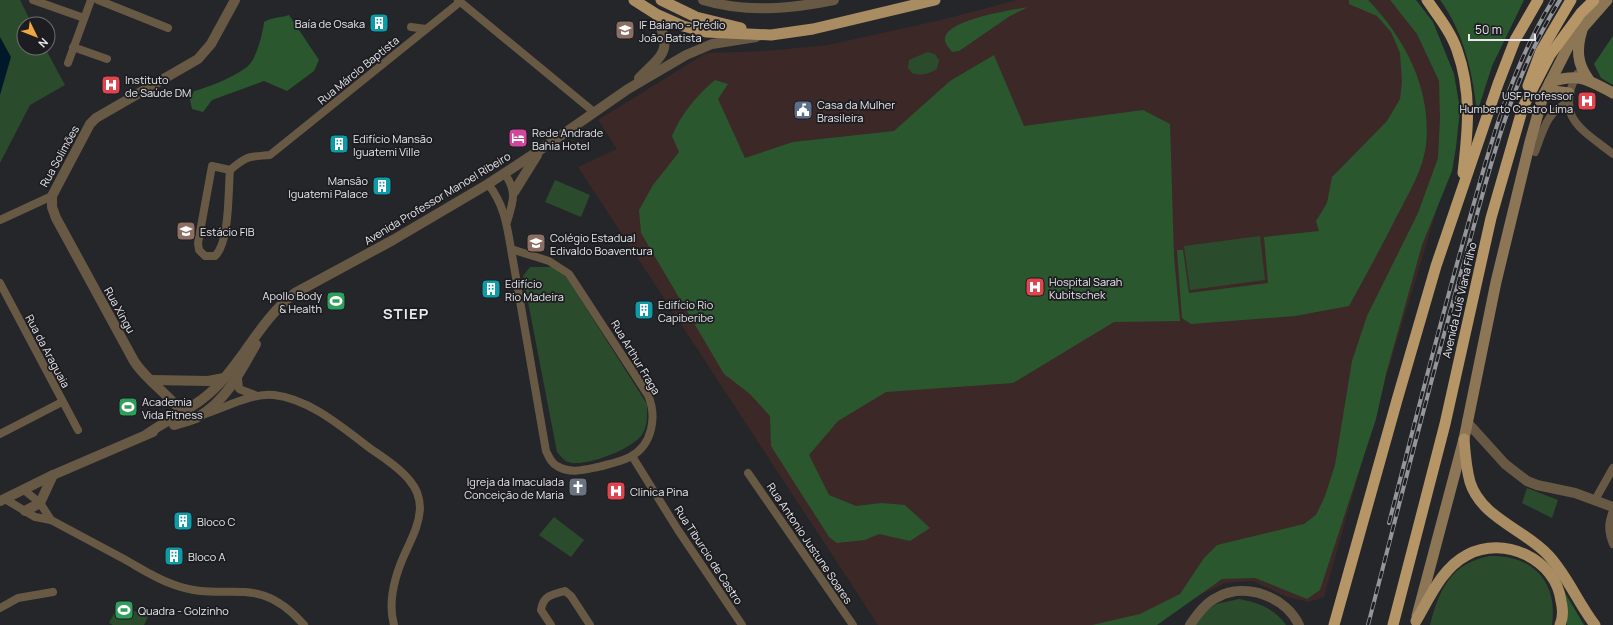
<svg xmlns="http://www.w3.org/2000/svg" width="1613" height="625" viewBox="0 0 1613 625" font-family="Manrope,sans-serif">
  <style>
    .medical { fill: #3c2827 }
    .green { fill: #2b4b2d }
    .forest { fill: #2b572f }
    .water { fill: #00192a }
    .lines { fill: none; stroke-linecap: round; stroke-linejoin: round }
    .minor { stroke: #685945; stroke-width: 8 }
    .tertiary { stroke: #685945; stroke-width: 10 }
    .secondary { stroke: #8d7655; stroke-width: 11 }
    .primary { stroke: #a98c61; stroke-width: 11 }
    .trunk { stroke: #b69666; stroke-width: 11 }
    .rail-casing { stroke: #95969a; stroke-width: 4 }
    .rail { stroke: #1c1c21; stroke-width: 2.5; stroke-dasharray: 8; stroke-linecap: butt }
    .labels { text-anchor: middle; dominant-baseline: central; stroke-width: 3.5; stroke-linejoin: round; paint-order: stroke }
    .poi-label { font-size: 11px; fill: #e8e9ec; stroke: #1c1c21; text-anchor: start }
    .street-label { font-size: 11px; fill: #e8e9ec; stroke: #1c1c21 }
    .district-label { font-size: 15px; font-weight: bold; letter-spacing: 1px; fill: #e8e9ec; stroke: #1c1c21 }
  </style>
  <rect width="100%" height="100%" fill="#25262a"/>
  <path class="medical" d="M 1017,0 L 1403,0 L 1449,81 L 1447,176 L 1386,377 L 1324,597 L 1309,602 L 1287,597 L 1253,581 L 1225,583 L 1189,600 L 1149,625 L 878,625 L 578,167 L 617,149 L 598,120 L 706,53 L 765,51 L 828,45 L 941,20 Z"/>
  <g class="green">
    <path d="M 0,0 L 20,0 L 32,24 L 24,24 L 24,48 L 45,48 L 65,85 L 30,105 L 0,163 Z"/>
    <path d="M 927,52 L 935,54 L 939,60 L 937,69 C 929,74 921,76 912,73 L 908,68 L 909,60 Z"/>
    <path d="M 555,180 L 590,195 L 581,217 L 545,202 Z"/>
    <path d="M 1260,236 L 1265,280 L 1190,290 L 1184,246 Z"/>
    <path d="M 530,267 L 552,267 L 567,278 L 647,404 C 647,413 648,422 644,431 C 638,448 584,468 568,462 C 564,461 560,455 557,452 L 523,276 Z"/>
    <path d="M 1527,488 L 1558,500 L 1552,518 L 1522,503 Z"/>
    <path d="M 554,517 L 584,540 L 571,557 L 539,535 Z"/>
    <path d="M 1490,556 C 1533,555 1558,582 1552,625 L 1430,625 C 1439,589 1451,563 1490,556 Z"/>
    <path d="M 1239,599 C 1259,603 1274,608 1286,625 L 1184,625 L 1216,604 Z"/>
    <path d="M 119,604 L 148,617 L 144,625 L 113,625 L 109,623 Z"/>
  </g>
  <g class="forest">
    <path d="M 1349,0 L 1368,0 C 1405,38 1432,90 1426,145 C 1423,169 1410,191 1399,212 C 1383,244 1366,275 1349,306 L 1295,316 L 1191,324 L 1182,318 L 1177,250 L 1183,250 L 1189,293 L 1268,283 L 1264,237 L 1319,231 L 1316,221 L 1327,203 L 1332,177 L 1387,121 L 1400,99 L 1402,82 L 1400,53 L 1391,32 L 1377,16 L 1349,4 Z"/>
    <path d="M 1390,0 L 1416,0 L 1433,22 L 1454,74 L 1460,109 L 1456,147 L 1452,171 L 1422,245 L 1386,374 L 1376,419 L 1320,590 L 1307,599 L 1255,578 L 1222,579 L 1157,625 L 1092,625 L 1140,614 L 1180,594 L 1204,558 L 1217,545 L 1304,524 L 1316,515 L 1325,496 L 1335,465 L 1352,361 L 1367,316 L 1418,213 L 1438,158 L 1440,119 L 1439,81 L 1417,34 Z"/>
    <path d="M 1440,0 L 1524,0 L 1492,66 L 1477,113 C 1473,74 1464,32 1440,0 Z"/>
    <path d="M 1028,7 L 1010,16 L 959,51 L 952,52 C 950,49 946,45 945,41 C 941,20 1014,10 1028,7 Z"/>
    <path d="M 289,15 L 319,60 L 314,71 L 287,91 L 264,81 L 212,100 L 203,112 L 192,109 L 190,99 L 194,91 C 210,87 236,76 248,66 C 257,58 263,32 264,22 C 272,17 280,18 289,15 Z"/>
    <path d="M 1613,36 L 1613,85 L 1601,78 L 1594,64 Z"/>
    <path d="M 994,55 L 1024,126 L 1143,110 L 1170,124 L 1174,257 L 1180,321 L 1114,322 L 1013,383 L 886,392 L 838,421 L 809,455 L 829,495 L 856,506 L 882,503 L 905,505 L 930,528 L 910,541 L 879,534 L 865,540 L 837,543 L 829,537 L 771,446 L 770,416 L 750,394 L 724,374 L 641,233 L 639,210 L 653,185 L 679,152 L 672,136 C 681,114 697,95 715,80 L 728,84 L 718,99 L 745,158 L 793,142 L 894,131 L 950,81 Z"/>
    <path d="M 1564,591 L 1584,625 L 1567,625 Z"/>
  </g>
  <path class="water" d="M 0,37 L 11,57 L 0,95 Z"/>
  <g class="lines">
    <g class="minor">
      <path d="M 33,0 L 84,18"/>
      <path d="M 98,0 L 168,28"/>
      <path d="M 458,0 L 594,112"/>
      <path d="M 411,27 L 426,29"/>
      <path d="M 73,47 L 107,59"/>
      <path d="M 68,63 L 91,0"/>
      <path d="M 1577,74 C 1554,118 1583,130 1613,154"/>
      <path d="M 1535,152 C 1542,134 1547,110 1568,103"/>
      <path d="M 230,170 L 212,166 L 198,243 L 199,250 L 205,256 L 215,256 C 230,242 228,191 230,170 C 248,155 248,157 270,155 L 460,2"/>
      <path d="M 504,173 C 518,191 513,202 507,222"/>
      <path d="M 488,184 C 504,204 507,225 511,249 L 546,451 C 549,457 551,463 557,466 C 570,474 584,470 598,467 C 609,464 620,462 630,457 C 653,445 657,416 648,395 L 569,274 L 549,261 L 511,249"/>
      <path d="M 0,220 L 52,196"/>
      <path d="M 0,283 L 78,430"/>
      <path d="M 238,378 L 239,389 L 255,395"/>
      <path d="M 205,414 C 227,407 251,393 274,395 C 310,399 343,428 371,449 C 384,458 400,468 410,481 C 417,489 420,499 420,509 C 419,524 413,536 407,549 C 396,572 387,600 394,625"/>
      <path d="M 0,434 L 62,402"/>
      <path d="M 632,456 L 678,530 L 742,625"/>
      <path d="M 748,473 L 853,625"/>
      <path d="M 24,490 L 40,503 L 51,520"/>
      <path d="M 5,499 L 35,517 L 51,520 C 75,533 100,546 124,559 C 140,568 155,578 172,584 C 226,605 256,570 304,625"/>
      <path d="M 1595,500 L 1613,468"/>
      <path d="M 1613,511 C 1608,523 1608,531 1613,544"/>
      <path d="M 0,608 L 18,598 L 53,592"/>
      <path d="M 551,625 L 541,610 C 543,596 552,594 565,591 L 571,596 L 590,625"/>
    </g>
    <g class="tertiary">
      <path d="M 703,0 C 746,13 790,9 834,0"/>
      <path d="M 639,78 C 668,50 670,51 656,14"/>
      <path d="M 514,192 L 537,155"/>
      <path d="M 151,380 L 208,381 L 224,378"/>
      <path d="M 1467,422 L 1505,464 L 1527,481 L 1537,485 L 1575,493 L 1613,507"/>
      <path d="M 177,424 L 182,412 C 167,393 146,380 134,361 L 56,218 L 52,207 L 52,196 L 90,124 L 96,118 L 198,59 L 211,44 L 235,0"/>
      <path d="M 174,425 C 182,422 191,421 198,417 C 226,401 241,371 256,344"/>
      <path d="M 147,434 C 170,418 199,406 218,385 C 246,356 262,318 295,293 L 393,240 L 488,184 L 540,150 L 628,89 L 686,55 L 712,44 L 756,37"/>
      <path d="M 0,501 L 53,475 L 153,432"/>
      <path d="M 25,511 L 40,503 L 53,475"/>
      <path d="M 1190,625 C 1197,615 1206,602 1218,597 C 1246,582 1286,597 1299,625"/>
    </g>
    <g class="secondary">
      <path d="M 1582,30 C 1576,49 1577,64 1589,80"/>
      <path d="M 1550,82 C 1580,73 1586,79 1613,93"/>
      <path d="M 1543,96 L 1553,91 L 1569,93"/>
      <path d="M 1417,616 L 1464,439 L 1496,282 L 1530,142 L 1543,96 L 1571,41 L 1607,0"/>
    </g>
    <g class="primary">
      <path d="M 634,0 L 656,14 L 683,26 L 706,32 L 771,35 L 813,29 L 935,0"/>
      <path d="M 661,0 L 696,17 L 741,28"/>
      <path d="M 1464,439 C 1465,453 1466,468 1470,482 C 1481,518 1526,530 1549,556 C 1568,577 1578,603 1595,625"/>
      <path d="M 1416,621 C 1430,597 1442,568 1467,555 C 1504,535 1556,559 1561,601 C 1563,609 1563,618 1560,625"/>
    </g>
    <g class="trunk">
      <path d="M 1427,0 C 1438,16 1451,32 1457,50 C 1472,92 1468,130 1463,173"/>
      <path d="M 1528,86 L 1541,51 L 1571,0"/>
      <path d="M 1334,625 L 1397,400 L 1436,266 L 1498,84 L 1515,40 L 1538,0"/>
      <path d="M 1393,625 L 1445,424 L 1491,218 L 1523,107 L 1550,55 L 1581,13 L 1594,0"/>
    </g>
    <defs>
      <g id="rail">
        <path d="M 1389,523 C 1414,425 1439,326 1467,228 C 1489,149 1509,71 1553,0"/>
        <path d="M 1368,625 C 1400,502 1431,378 1466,255 C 1490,167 1511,78 1560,0"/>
      </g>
    </defs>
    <use href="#rail" class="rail-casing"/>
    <use href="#rail" class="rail"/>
  </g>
  <defs>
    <symbol id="building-square" viewBox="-11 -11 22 22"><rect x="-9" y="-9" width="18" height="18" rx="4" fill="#0f9aa8" stroke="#1c1c21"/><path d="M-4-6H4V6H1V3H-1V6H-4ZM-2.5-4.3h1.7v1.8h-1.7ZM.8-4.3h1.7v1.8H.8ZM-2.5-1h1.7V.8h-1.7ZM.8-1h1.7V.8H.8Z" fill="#fff"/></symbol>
    <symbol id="university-square" viewBox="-11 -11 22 22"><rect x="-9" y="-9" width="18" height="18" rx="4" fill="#8d6e63" stroke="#1c1c21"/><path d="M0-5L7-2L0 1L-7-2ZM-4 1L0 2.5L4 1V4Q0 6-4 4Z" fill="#fff"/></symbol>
    <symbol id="hospital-square" viewBox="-11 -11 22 22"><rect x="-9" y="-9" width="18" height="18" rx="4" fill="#e0444e" stroke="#1c1c21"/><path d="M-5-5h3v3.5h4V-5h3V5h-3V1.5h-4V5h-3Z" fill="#fff"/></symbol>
    <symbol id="civic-square" viewBox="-11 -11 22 22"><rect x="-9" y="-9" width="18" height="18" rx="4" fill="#5c6f8a" stroke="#1c1c21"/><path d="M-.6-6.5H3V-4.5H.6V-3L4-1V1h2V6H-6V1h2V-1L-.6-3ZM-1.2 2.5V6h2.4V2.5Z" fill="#fff"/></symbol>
    <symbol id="hotel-square" viewBox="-11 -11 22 22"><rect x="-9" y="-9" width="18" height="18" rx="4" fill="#d1479c" stroke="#1c1c21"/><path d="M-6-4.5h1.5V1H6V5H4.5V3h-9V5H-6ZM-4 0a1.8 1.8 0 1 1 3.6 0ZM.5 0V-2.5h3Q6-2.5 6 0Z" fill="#fff"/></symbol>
    <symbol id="school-square" viewBox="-11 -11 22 22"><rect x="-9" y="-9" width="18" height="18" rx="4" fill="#8d6e63" stroke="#1c1c21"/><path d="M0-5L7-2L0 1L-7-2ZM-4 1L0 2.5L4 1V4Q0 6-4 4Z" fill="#fff"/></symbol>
    <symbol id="stadium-square" viewBox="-11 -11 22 22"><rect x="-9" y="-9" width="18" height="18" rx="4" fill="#2e9e5b" stroke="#1c1c21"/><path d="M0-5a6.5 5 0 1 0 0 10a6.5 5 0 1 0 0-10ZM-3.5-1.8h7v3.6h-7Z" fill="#fff"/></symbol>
    <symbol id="church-square" viewBox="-11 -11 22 22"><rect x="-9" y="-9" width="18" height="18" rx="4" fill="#6b7280" stroke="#1c1c21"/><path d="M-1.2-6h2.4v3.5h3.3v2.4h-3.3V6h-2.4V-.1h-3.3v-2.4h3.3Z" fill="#fff"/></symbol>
  </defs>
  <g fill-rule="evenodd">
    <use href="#building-square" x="368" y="12" width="22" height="22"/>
    <use href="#university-square" x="614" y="19" width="22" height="22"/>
    <use href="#hospital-square" x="100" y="74" width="22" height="22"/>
    <use href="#hospital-square" x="1576" y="90" width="22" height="22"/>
    <use href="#civic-square" x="792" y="99" width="22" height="22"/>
    <use href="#hotel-square" x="507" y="127" width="22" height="22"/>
    <use href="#building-square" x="328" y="133" width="22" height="22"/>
    <use href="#building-square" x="371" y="175" width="22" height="22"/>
    <use href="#university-square" x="175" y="220" width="22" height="22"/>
    <use href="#school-square" x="525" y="232" width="22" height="22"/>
    <use href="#hospital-square" x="1024" y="276" width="22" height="22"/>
    <use href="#building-square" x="480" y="278" width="22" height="22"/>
    <use href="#stadium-square" x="325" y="290" width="22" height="22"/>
    <use href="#building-square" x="633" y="299" width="22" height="22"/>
    <use href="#stadium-square" x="117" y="396" width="22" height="22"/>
    <use href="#church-square" x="567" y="476" width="22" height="22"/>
    <use href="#hospital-square" x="605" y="480" width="22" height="22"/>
    <use href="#building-square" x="172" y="510" width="22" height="22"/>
    <use href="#building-square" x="163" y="545" width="22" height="22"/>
    <use href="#stadium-square" x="113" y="599" width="22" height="22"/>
  </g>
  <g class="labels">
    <g class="poi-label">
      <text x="365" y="23" text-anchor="end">Baía de Osaka</text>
      <text x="639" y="24">IF Baiano - Prédio<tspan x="639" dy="13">João Batista</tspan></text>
      <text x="125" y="79">Instituto<tspan x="125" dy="13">de Saúde DM</tspan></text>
      <text x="1573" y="95" text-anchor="end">USF Professor<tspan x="1573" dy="13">Humberto Castro Lima</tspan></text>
      <text x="817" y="104">Casa da Mulher<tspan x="817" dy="13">Brasileira</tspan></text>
      <text x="532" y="132">Rede Andrade<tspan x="532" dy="13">Bahia Hotel</tspan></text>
      <text x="353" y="138">Edifício Mansão<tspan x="353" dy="13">Iguatemi Ville</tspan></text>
      <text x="368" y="180" text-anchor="end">Mansão<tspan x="368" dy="13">Iguatemi Palace</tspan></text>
      <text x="200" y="231">Estácio FIB</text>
      <text x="550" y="237">Colégio Estadual<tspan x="550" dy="13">Edivaldo Boaventura</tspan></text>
      <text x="1049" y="281">Hospital Sarah<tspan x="1049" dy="13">Kubitschek</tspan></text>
      <text x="505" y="283">Edifício<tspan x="505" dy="13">Rio Madeira</tspan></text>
      <text x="322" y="295" text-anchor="end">Apollo Body<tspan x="322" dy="13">&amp; Health</tspan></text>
      <text x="658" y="304">Edifício Rio<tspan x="658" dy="13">Capiberibe</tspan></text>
      <text x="142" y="401">Academia<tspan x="142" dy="13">Vida Fitness</tspan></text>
      <text x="564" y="481" text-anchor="end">Igreja da Imaculada<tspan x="564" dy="13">Conceição de Maria</tspan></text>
      <text x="630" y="491">Clinica Pina</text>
      <text x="197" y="521">Bloco C</text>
      <text x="188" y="556">Bloco A</text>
      <text x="138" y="610">Quadra - Golzinho</text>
    </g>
    <g class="street-label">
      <text transform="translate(358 70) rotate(-39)">Rua Márclo Baptista</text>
      <text transform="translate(59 156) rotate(-61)">Rua Solimões</text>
      <text transform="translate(437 198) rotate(-31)">Avenida Professor Manoel Ribeiro</text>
      <text transform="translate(1459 300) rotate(-77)">Avenida Luís Viana Filho</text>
      <text transform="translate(120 310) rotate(61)">Rua Xingu</text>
      <text transform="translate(48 351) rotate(62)">Rua da Araguaia</text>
      <text transform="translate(636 357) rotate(59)">Rua Arthur Fraga</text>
      <text transform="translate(810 543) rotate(56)">Rua Antonio Justune Soares</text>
      <text transform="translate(709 555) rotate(57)">Rua Tiburcio de Castro</text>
    </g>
    <g class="district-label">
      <text x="406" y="313">STIEP</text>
    </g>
  </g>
  <g transform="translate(36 36) rotate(133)"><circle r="19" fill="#1c1c21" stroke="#6e6e72"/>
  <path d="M0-3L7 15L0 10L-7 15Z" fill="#f1a63f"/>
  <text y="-6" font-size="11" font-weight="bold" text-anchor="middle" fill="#e8e9ec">N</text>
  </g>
  <path d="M1469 34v6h66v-6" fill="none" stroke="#e8e9ec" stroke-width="2"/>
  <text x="1475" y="34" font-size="12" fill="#e8e9ec" stroke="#1c1c21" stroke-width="3" paint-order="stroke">50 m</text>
</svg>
